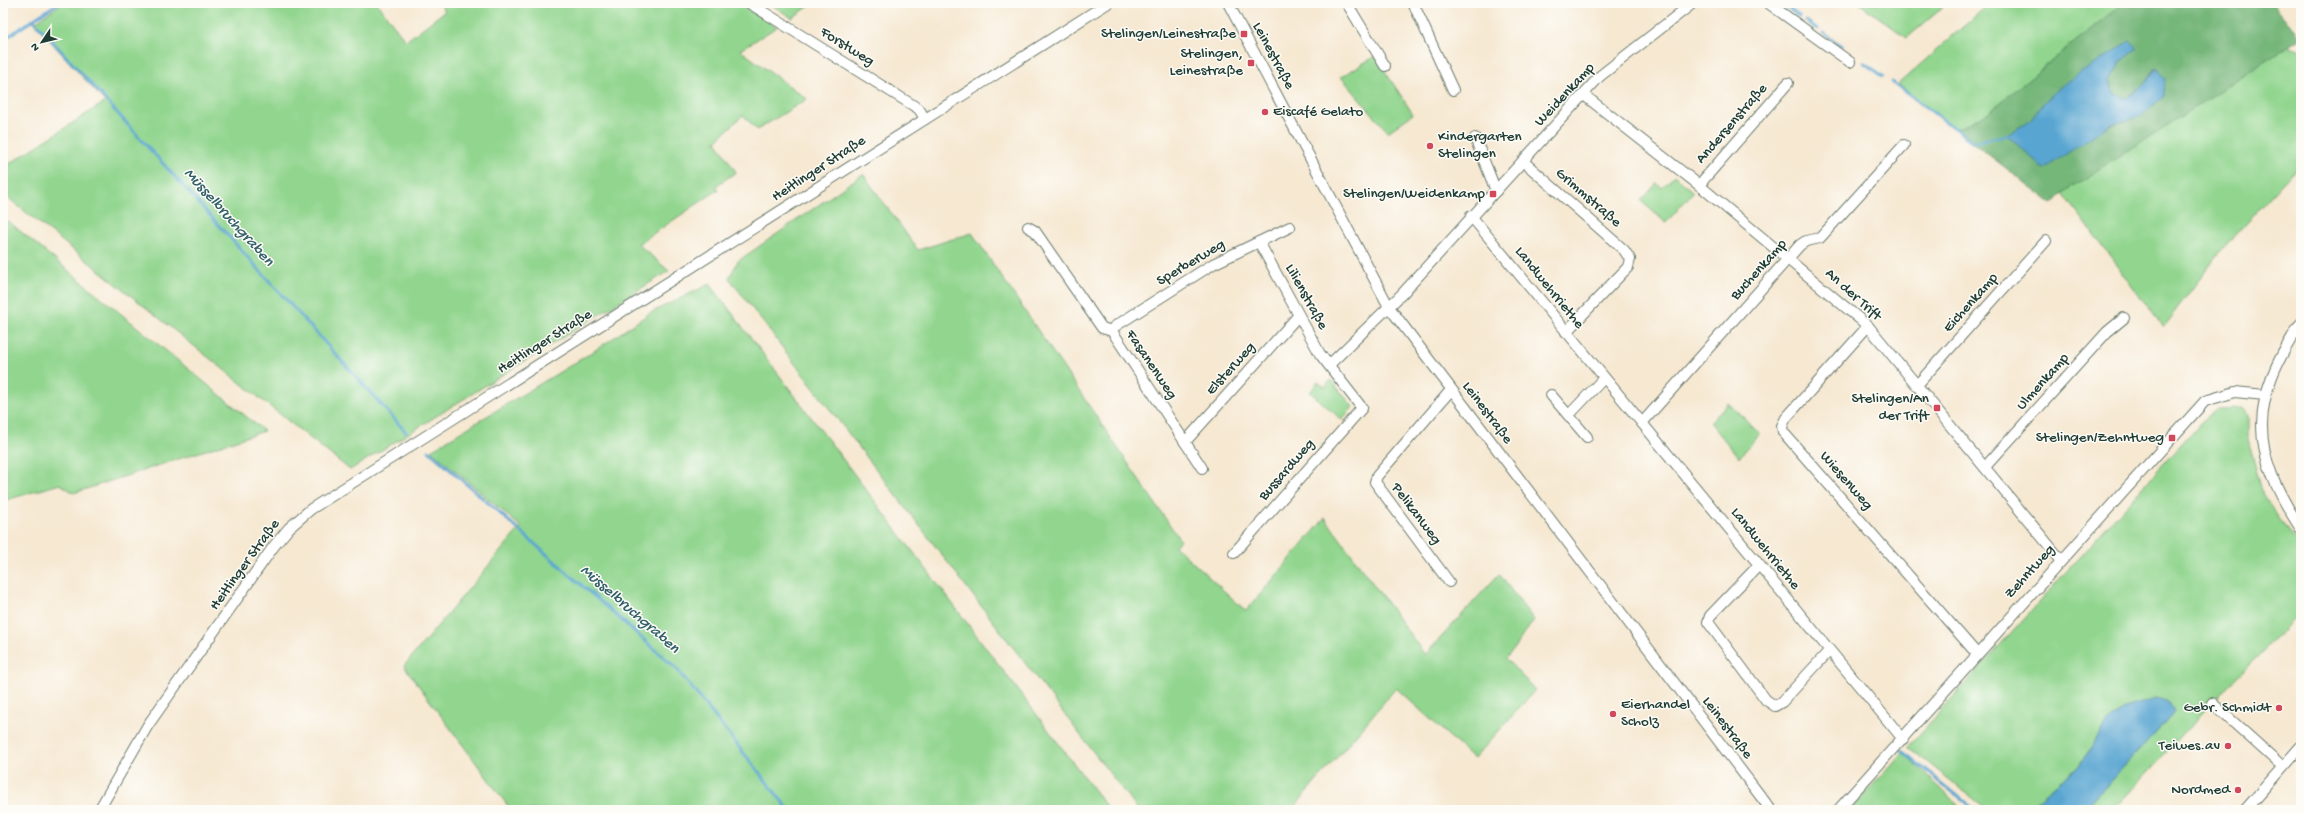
<svg xmlns="http://www.w3.org/2000/svg" width="2304" height="813" viewBox="0 0 2304 813" font-family="'Gochi Hand',sans-serif">
  <style>
    .green { fill: #91d58e; stroke: #588961 }
    .forest { fill: #74b679; stroke: #4a7a56; fill-rule: evenodd }
    .water { fill: #58a5d1; stroke: #3c7182 }
    .lines { fill: none; stroke-linecap: round; stroke-linejoin: round }
    .stream { stroke: #58a5d1; stroke-width: 3 }
    .minor-casing { stroke: #6a796b; stroke-width: 12 }
    .minor { stroke: #fff; stroke-width: 10 }
    .poi-dot { fill: #d1495b; stroke: #fdfcf7; stroke-width: 1.5 }
    .labels { text-anchor: middle; dominant-baseline: central; stroke-width: 3; stroke-linejoin: round; paint-order: stroke }
    .poi-label { font-size: 15px; fill: #1f3d34; stroke: #fdfcf7; text-anchor: end }
    .street-label { font-size: 15px; fill: #1f3d34; stroke: #fdfcf7 }
    .water-label { font-size: 16px; font-style: italic; fill: #33616b; stroke: #fdfcf7 }
  </style>
  <rect width="100%" height="100%" fill="#fdfcf7"/>
  <filter id="ink" filterUnits="userSpaceOnUse"><feTurbulence type="fractalNoise" baseFrequency=".025" numOctaves="2"/><feDisplacementMap in="SourceGraphic" scale="8" xChannelSelector="R" yChannelSelector="G"/><feConvolveMatrix kernelMatrix="1 2 1 2 8 2 1 2 1" color-interpolation-filters="sRGB"/></filter>
  <filter id="wash" filterUnits="userSpaceOnUse"><feTurbulence type="fractalNoise" baseFrequency=".012" numOctaves="4" result="noise"/><feDisplacementMap in="SourceGraphic" scale="16" xChannelSelector="R" yChannelSelector="G"/><feGaussianBlur stdDeviation="0.9" result="paint"/><feColorMatrix in="noise" values="0 0 0 0 0 0 0 0 0 0 0 0 0 0 0 0 0 1.4 0 .05"/><feComposite in="paint" operator="in"/></filter>
  <g filter="url(#wash)">
    <rect width="100%" height="100%" fill="#f6e8d1"/>
    <g class="green">
      <path d="M 62,3 L 377,3 L 406,41 L 445,11 L 439,3 L 738,3 L 777,27 L 740,50 L 807,99 L 757,130 L 743,115 L 716,141 L 736,172 L 716,186 L 718,190 L 638,244 L 669,271 L 350,470 L 3,194 L 3,168 L 105,102 L 34,23 Z"/>
      <path d="M 769,3 L 814,3 L 792,18 Z"/>
      <path d="M 1859,3 L 1948,3 L 1907,38 Z"/>
      <path d="M 1990,3 L 2123,3 L 1989,112 L 1956,130 L 1898,84 Z"/>
      <path d="M 2288,46 L 2301,51 L 2301,163 L 2224,247 L 2163,327 L 2063,193 Z"/>
      <path d="M 1375,56 L 1413,114 L 1388,132 L 1341,77 Z"/>
      <path d="M 863,174 L 918,250 L 972,233 L 1180,540 L 1175,546 L 1246,611 L 1325,518 L 1425,655 L 1499,574 L 1534,620 L 1506,659 L 1535,690 L 1474,759 L 1396,688 L 1292,810 L 1138,810 L 729,278 L 738,261 Z"/>
      <path d="M 1674,175 L 1693,192 L 1666,223 L 1641,201 L 1657,183 L 1662,188 Z"/>
      <path d="M 3,217 L 264,431 L 74,493 L 60,484 L 3,501 Z"/>
      <path d="M 710,284 L 1109,810 L 511,810 L 404,666 L 521,527 L 431,450 L 591,353 L 650,313 Z"/>
      <path d="M 1331,380 L 1353,407 L 1342,420 L 1310,392 L 1318,382 L 1325,387 Z"/>
      <path d="M 1728,403 L 1760,433 L 1739,458 L 1710,422 Z"/>
      <path d="M 2242,408 L 2248,416 L 2248,439 L 2263,495 L 2301,550 L 2301,612 L 2205,710 L 2113,810 L 2083,810 L 2166,722 L 2174,711 L 2127,707 L 2108,721 L 2080,765 L 2035,802 L 2031,810 L 1988,810 L 1908,747 L 2202,421 L 2217,409 Z"/>
      <path d="M 1903,752 L 1963,810 L 1850,810 Z"/>
    </g>
    <path class="forest" d="M 2123,3 L 2272,3 L 2301,38 L 2063,193 L 2053,204 L 1956,130 L 1989,112 ZM 2138,48 L 2120,63 L 2110,81 L 2114,94 L 2127,98 L 2144,85 L 2155,68 L 2141,116 L 2109,125 L 2083,142 L 2008,135 L 2031,120 L 2043,103 Z"/>
    <g class="water">
      <path d="M 2130,41 L 2138,48 L 2120,63 L 2110,81 L 2114,94 L 2127,98 L 2144,85 L 2156,68 L 2165,79 L 2164,97 L 2141,116 L 2109,125 L 2044,169 L 2007,135 L 2031,120 L 2043,103 L 2065,83 Z"/>
      <path d="M 2156,698 L 2168,701 L 2174,711 L 2166,722 L 2083,810 L 2031,810 L 2035,802 L 2080,765 L 2108,721 L 2127,707 Z"/>
    </g>
    <g class="lines">
      <g class="stream">
        <path d="M 1781,3 L 1800,17"/>
        <path d="M 33,20 L 406,432"/>
        <path d="M 1806,21 L 1818,29"/>
        <path d="M 1823,33 L 1842,46"/>
        <path d="M 3,40 L 58,3"/>
        <path d="M 1863,62 L 1883,76"/>
        <path d="M 1892,82 L 1973,142 L 2007,135"/>
        <path d="M 429,451 L 676,668 L 789,810"/>
        <path d="M 1901,750 L 1975,810"/>
      </g>
    </g>
  </g>
  <g filter="url(#ink)">
    <g class="lines">
      <defs>
        <g id="minor">
          <path d="M 749,3 L 919,109 L 925,119"/>
          <path d="M 1228,3 L 1389,307 L 1771,810"/>
          <path d="M 1351,3 L 1348,5 L 1385,66"/>
          <path d="M 1413,3 L 1453,90"/>
          <path d="M 1768,3 L 1850,62"/>
          <path d="M 1584,95 L 1699,185 L 1868,326 L 2061,560"/>
          <path d="M 1475,138 L 1496,191"/>
          <path d="M 1524,162 L 1624,250 L 1630,259 L 1628,267 L 1566,332"/>
          <path d="M 1699,185 L 1788,83"/>
          <path d="M 1471,216 L 1903,739"/>
          <path d="M 1028,227 L 1035,231 L 1102,328 L 1112,331"/>
          <path d="M 2301,323 C 2249,402 2249,449 2301,529"/>
          <path d="M 1868,326 L 1786,418 L 1782,426 L 1783,432 L 1977,654"/>
          <path d="M 1112,331 L 1114,327 L 1213,264 L 1290,227"/>
          <path d="M 1112,331 L 1202,468"/>
          <path d="M 1329,365 L 1402,294 L 1600,76 L 1693,3"/>
          <path d="M 1917,385 L 2046,241"/>
          <path d="M 1551,395 L 1587,437"/>
          <path d="M 1569,415 L 1603,379"/>
          <path d="M 1642,423 L 1800,245 L 1806,241 L 1820,238 L 1904,145"/>
          <path d="M 1185,442 L 1298,316"/>
          <path d="M 1985,467 L 2107,332 L 2124,318"/>
          <path d="M 1234,553 L 1362,408 L 1320,354 L 1259,242"/>
          <path d="M 1758,566 L 1710,616 L 1708,622 L 1766,700 L 1775,706 L 1782,702 L 1829,651"/>
          <path d="M 1449,582 L 1375,482 L 1377,476 L 1451,390"/>
          <path d="M 2212,703 L 2282,766"/>
          <path d="M 99,810 L 148,725 L 274,546 L 289,528 L 311,509 L 1108,3"/>
          <path d="M 1838,810 L 2205,401 L 2235,392 L 2265,395"/>
          <path d="M 2245,810 L 2301,746"/>
        </g>
      </defs>
      <use href="#minor" class="minor-casing"/>
      <use href="#minor" class="minor"/>
    </g>
  </g>
  <g class="poi-dot">
    <rect x="1240" y="30" width="8" height="8" rx="2"/>
    <rect x="1247" y="59" width="8" height="8" rx="2"/>
    <circle cx="1265" cy="112" r="4"/>
    <circle cx="1430" cy="146" r="4"/>
    <rect x="1489" y="190" width="8" height="8" rx="2"/>
    <rect x="1933" y="404" width="8" height="8" rx="2"/>
    <rect x="2168" y="434" width="8" height="8" rx="2"/>
    <circle cx="2279" cy="708" r="4"/>
    <circle cx="1613" cy="714" r="4"/>
    <circle cx="2228" cy="746" r="4"/>
    <circle cx="2238" cy="790" r="4"/>
  </g>
  <g class="labels">
    <g class="poi-label">
      <text x="1236" y="34">Stelingen/Leinestraße</text>
      <text x="1243" y="54">Stelingen,<tspan x="1243" dy="17">Leinestraße</tspan></text>
      <text x="1273" y="112" text-anchor="start">Eiscafé Gelato</text>
      <text x="1438" y="137" text-anchor="start">Kindergarten<tspan x="1438" dy="17">Stelingen</tspan></text>
      <text x="1485" y="194">Stelingen/Weidenkamp</text>
      <text x="1929" y="399">Stelingen/An<tspan x="1929" dy="17">der Trift</tspan></text>
      <text x="2164" y="438">Stelingen/Zehntweg</text>
      <text x="1621" y="705" text-anchor="start">Eierhandel<tspan x="1621" dy="17">Scholz</tspan></text>
      <text x="2271" y="708">Gebr. Schmidt</text>
      <text x="2220" y="746">Teiwes.av</text>
      <text x="2230" y="790">Nordmed</text>
    </g>
    <g class="street-label">
      <text transform="translate(847 47) rotate(32)">Forstweg</text>
      <text transform="translate(1273 56) rotate(62)">Leinestraße</text>
      <text transform="translate(1565 95) rotate(-47)">Weidenkamp</text>
      <text transform="translate(1732 124) rotate(-49)">Andersenstraße</text>
      <text transform="translate(819 169) rotate(-33)">Heitlinger Straße</text>
      <text transform="translate(1588 198) rotate(41)">Grimmstraße</text>
      <text transform="translate(1191 263) rotate(-31)">Sperberweg</text>
      <text transform="translate(1759 270) rotate(-48)">Buchenkamp</text>
      <text transform="translate(1549 288) rotate(51)">Landwehrriethe</text>
      <text transform="translate(1853 295) rotate(42)">An der Trift</text>
      <text transform="translate(1306 297) rotate(61)">Lilienstraße</text>
      <text transform="translate(1971 303) rotate(-48)">Eichenkamp</text>
      <text transform="translate(545 342) rotate(-32)">Heitlinger Straße</text>
      <text transform="translate(1151 365) rotate(56)">Fasanenweg</text>
      <text transform="translate(1231 369) rotate(-48)">Elsterweg</text>
      <text transform="translate(2043 382) rotate(-48)">Ulmenkamp</text>
      <text transform="translate(1487 413) rotate(53)">Leinestraße</text>
      <text transform="translate(1287 470) rotate(-49)">Bussardweg</text>
      <text transform="translate(1846 481) rotate(49)">Wiesenweg</text>
      <text transform="translate(1416 514) rotate(53)">Pelikanweg</text>
      <text transform="translate(1765 549) rotate(51)">Landwehrriethe</text>
      <text transform="translate(245 565) rotate(-54)">Heitlinger Straße</text>
      <text transform="translate(2030 572) rotate(-48)">Zehntweg</text>
      <text transform="translate(1727 728) rotate(53)">Leinestraße</text>
    </g>
    <g class="water-label">
      <text transform="translate(228 218) rotate(48)">Müsselbruchgraben</text>
      <text transform="translate(629 610) rotate(41)">Müsselbruchgraben</text>
    </g>
  </g>
  <rect width="2304" height="813" fill="none" stroke="#fdfcf7" stroke-width="16"/>
  <g transform="translate(42 42) rotate(235)" stroke="#fdfcf7" stroke-width="3" paint-order="stroke">
  <path d="M0-3L7 15L0 10L-7 15Z" fill="#1f3d34"/>
  <text y="-6" font-size="11" font-weight="bold" text-anchor="middle" fill="#1f3d34">N</text>
  </g>
</svg>
